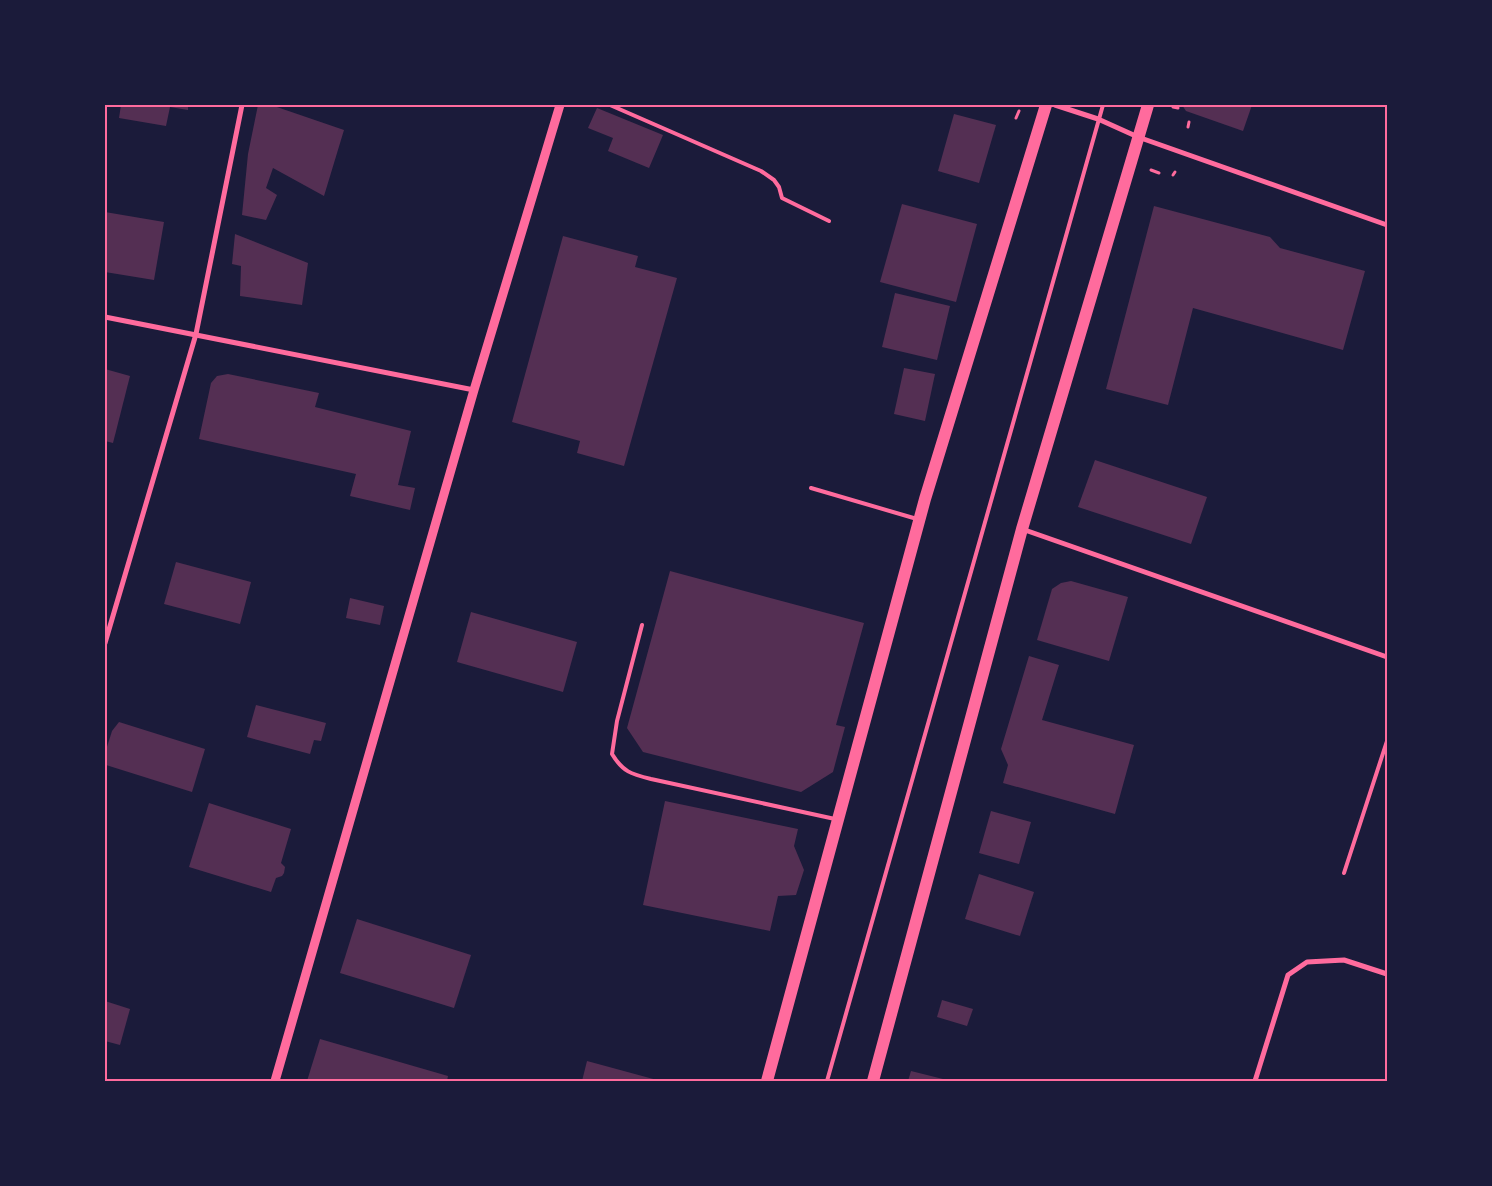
<svg xmlns="http://www.w3.org/2000/svg" width="1492" height="1186" viewBox="0 0 1492 1186" font-family="'DM Sans',sans-serif">
  <style>
    .building { fill: #542f53 }
    .lines { fill: none; stroke-linecap: round; stroke-linejoin: round }
    .path { stroke: #ff6b9d; stroke-width: 3 }
    .service { stroke: #ff6b9d; stroke-width: 4 }
    .minor { stroke: #ff6b9d; stroke-width: 5 }
    .tertiary { stroke: #ff6b9d; stroke-width: 9 }
    .primary { stroke: #ff6b9d; stroke-width: 12 }
    .neatline { fill: none; stroke: #ff6b9d; stroke-width: 2 }
  </style>
  <rect width="100%" height="100%" fill="#1b1b3a"/>
  <g class="building">
    <path d="M 121,105 L 188,105 L 188,110 L 170,107 L 166,126 L 119,118 Z"/>
    <path d="M 258,105 L 271,105 L 344,130 L 324,196 L 273,168 L 266,188 L 277,195 L 266,220 L 242,215 L 248,154 Z"/>
    <path d="M 1182,105 L 1252,105 L 1243,131 L 1186,111 Z"/>
    <path d="M 597,108 L 663,135 L 649,168 L 608,151 L 613,138 L 588,128 Z"/>
    <path d="M 954,114 L 996,125 L 979,183 L 938,171 Z"/>
    <path d="M 902,204 L 977,224 L 956,302 L 880,282 Z"/>
    <path d="M 1154,206 L 1270,237 L 1280,248 L 1365,271 L 1343,350 L 1193,308 L 1168,405 L 1106,389 Z"/>
    <path d="M 105,212 L 164,222 L 154,280 L 105,272 Z"/>
    <path d="M 235,234 L 308,263 L 302,305 L 240,296 L 241,266 L 232,264 Z"/>
    <path d="M 563,236 L 638,256 L 635,267 L 677,278 L 624,466 L 577,453 L 580,441 L 512,422 Z"/>
    <path d="M 895,293 L 950,306 L 937,360 L 882,347 Z"/>
    <path d="M 904,368 L 935,374 L 925,421 L 894,414 Z"/>
    <path d="M 105,369 L 130,376 L 113,443 L 105,441 Z"/>
    <path d="M 228,374 L 319,393 L 315,407 L 411,431 L 398,485 L 415,488 L 410,510 L 350,496 L 356,474 L 199,439 L 211,383 L 217,376 Z"/>
    <path d="M 1095,460 L 1207,497 L 1191,544 L 1078,507 Z"/>
    <path d="M 176,562 L 251,582 L 240,624 L 164,604 Z"/>
    <path d="M 670,571 L 864,623 L 836,725 L 845,727 L 833,772 L 801,792 L 643,752 L 627,728 Z"/>
    <path d="M 1071,581 L 1128,597 L 1109,661 L 1037,640 L 1052,589 L 1061,583 Z"/>
    <path d="M 350,598 L 384,606 L 380,625 L 346,618 Z"/>
    <path d="M 471,612 L 577,642 L 563,692 L 457,662 Z"/>
    <path d="M 1029,656 L 1059,665 L 1042,720 L 1134,745 L 1115,814 L 1003,783 L 1008,765 L 1001,749 Z"/>
    <path d="M 256,705 L 326,723 L 321,741 L 314,740 L 310,754 L 247,737 Z"/>
    <path d="M 119,722 L 205,749 L 192,792 L 106,765 L 106,750 L 112,731 Z"/>
    <path d="M 665,801 L 798,829 L 794,846 L 804,870 L 796,895 L 778,896 L 770,931 L 643,905 Z"/>
    <path d="M 209,803 L 291,829 L 281,863 L 285,867 L 284,873 L 282,876 L 276,878 L 271,892 L 189,867 Z"/>
    <path d="M 991,811 L 1031,822 L 1019,864 L 979,853 Z"/>
    <path d="M 979,874 L 1034,892 L 1020,936 L 965,919 Z"/>
    <path d="M 357,919 L 471,955 L 454,1008 L 340,973 Z"/>
    <path d="M 942,1000 L 973,1009 L 967,1026 L 937,1017 Z"/>
    <path d="M 105,1001 L 130,1009 L 120,1045 L 105,1041 Z"/>
    <path d="M 320,1039 L 448,1076 L 447,1081 L 307,1081 Z"/>
    <path d="M 587,1061 L 657,1080 L 657,1081 L 582,1081 Z"/>
    <path d="M 911,1071 L 943,1079 L 943,1081 L 908,1081 Z"/>
  </g>
  <g class="lines">
    <g class="path">
      <path d="M 1173,107 L 1178,108"/>
      <path d="M 1016,118 L 1019,111"/>
      <path d="M 1188,127 L 1189,122"/>
      <path d="M 1151,170 L 1159,173"/>
      <path d="M 1173,175 L 1175,172"/>
    </g>
    <g class="service">
      <path d="M 610,105 L 761,171 L 774,180 L 779,187 L 782,198 L 829,221"/>
      <path d="M 811,488 L 917,519"/>
      <path d="M 642,625 L 617,721 L 612,754 C 623,772 631,774 651,779 L 835,819"/>
      <path d="M 1344,873 L 1387,741"/>
      <path d="M 827,1081 L 1103,105"/>
    </g>
    <g class="minor">
      <path d="M 1055,105 L 1098,119 L 1138,137 L 1387,225"/>
      <path d="M 105,317 L 474,390"/>
      <path d="M 1022,529 L 1387,657"/>
      <path d="M 105,643 L 196,334 L 242,105"/>
      <path d="M 1255,1081 L 1288,975 L 1307,962 L 1344,960 L 1387,974"/>
    </g>
    <path class="tertiary" d="M 275,1081 L 474,390 L 560,105"/>
    <g class="primary">
      <path d="M 767,1081 L 925,499 L 1046,105"/>
      <path d="M 873,1081 L 1022,529 L 1148,105"/>
    </g>
  </g>
  <rect width="1492" height="1186" fill="none" stroke="#1b1b3a" stroke-width="212"/>
  <rect x="106" y="106" width="1280" height="974" class="neatline"/>
</svg>
